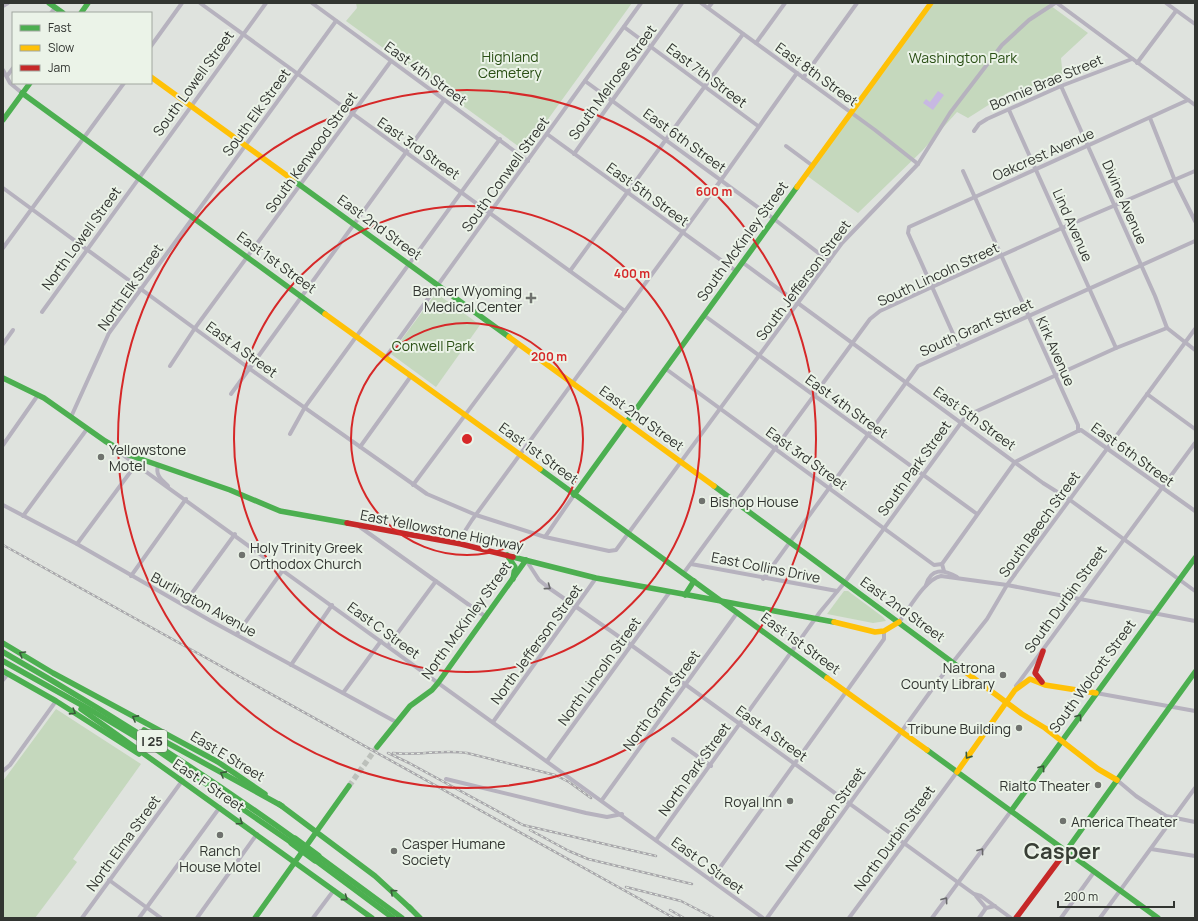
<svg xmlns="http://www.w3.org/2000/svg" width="1198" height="921" viewBox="0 0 1198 921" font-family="Manrope,sans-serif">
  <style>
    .green { fill: #c5d8bd }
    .water { fill: #c7b8e2 }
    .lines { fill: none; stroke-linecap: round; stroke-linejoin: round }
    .secondary-tunnel { stroke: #bcc0bb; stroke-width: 5.5; stroke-dasharray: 5.5 3; stroke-linecap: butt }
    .street { stroke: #b6b2be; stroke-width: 4 }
    .fast { stroke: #4caf50; stroke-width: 5.5 }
    .slow { stroke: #ffc107; stroke-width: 5.5 }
    .jam { stroke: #c62828; stroke-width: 5.5 }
    .rail-casing { stroke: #a8a7ab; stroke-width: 2.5 }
    .rail { stroke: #ebf3e8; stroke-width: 1; stroke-dasharray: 3; stroke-linecap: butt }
    .fast-bridge { stroke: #4caf50; stroke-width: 7 }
    .oneway { stroke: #676769 }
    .oneway2 { stroke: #3a5a3a }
    .ring { fill: none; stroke: #d62828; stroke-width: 2 }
    .poi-dot { fill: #6f726e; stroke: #ebf3e8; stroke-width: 1.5 }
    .labels { text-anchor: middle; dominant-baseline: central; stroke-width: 4; stroke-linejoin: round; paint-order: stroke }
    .shield { fill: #ebf3e8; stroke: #6a6e68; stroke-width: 1 }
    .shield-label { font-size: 13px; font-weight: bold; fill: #323531 }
    .park-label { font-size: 14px; fill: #2a4f15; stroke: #ebf3e8 }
    .street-label { font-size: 14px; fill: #323531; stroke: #ebf3e8 }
    .poi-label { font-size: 14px; fill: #323531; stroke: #ebf3e8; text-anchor: end }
    .town-label { font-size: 22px; font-weight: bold; fill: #383e35; stroke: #ebf3e8 }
    .centre { fill: #d62828; stroke: #ebf3e8; stroke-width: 2 }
    .ring-label { font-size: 12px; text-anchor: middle; font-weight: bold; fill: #d62828; stroke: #ebf3e8; stroke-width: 4; stroke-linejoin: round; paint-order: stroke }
  </style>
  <rect width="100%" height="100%" fill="#dfe3de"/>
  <g class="green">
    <path d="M 356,3 L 632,3 L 525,151 L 346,21 L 357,8 Z"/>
    <path d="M 933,3 L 1047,3 L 1088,33 L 1061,58 L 1063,79 L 1009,92 L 968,118 L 957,112 L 922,151 L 858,213 L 806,175 Z"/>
    <path d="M 436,293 L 480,325 L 436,387 L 391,354 Z"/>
    <path d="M 844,591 L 848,591 L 883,617 L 886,621 L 873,623 L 827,614 Z"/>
    <path d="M 56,709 L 141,764 L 73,859 L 77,862 L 35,918 L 3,918 L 3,781 Z"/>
  </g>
  <path class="water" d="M 938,91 L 944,95 L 933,110 L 923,103 L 926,99 L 930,102 Z"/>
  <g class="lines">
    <path class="secondary-tunnel" d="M 349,786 L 377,747"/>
    <g class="street">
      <path d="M 200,3 L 625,311"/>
      <path d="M 312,3 L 528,161"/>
      <path d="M 701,3 L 875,130 L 918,164"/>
      <path d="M 1057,3 L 1195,105"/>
      <path d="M 1166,3 L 1195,24"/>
      <path d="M 3,6 L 8,3"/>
      <path d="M 708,8 L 712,3"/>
      <path d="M 51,13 L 55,8"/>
      <path d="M 624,27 L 758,126"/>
      <path d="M 756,43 L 785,3"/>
      <path d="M 151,46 L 182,3"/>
      <path d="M 1137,63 L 1176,11"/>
      <path d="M 3,70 L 10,83 L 22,93"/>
      <path d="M 7,76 L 13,68"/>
      <path d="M 803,78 L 857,3"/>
      <path d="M 585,81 L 774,219 L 829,261"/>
      <path d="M 1061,86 L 1155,296 L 1167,328 L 1195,350"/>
      <path d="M 1009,110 L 1116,348"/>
      <path d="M 1150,118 L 1175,181 L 1195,221"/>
      <path d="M 974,131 L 979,124 L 987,119 L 1061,86 L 1132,59"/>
      <path d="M 547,134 L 736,271"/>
      <path d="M 786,146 L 813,166"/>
      <path d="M 574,154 L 682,3"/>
      <path d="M 963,171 L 1078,425 L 1078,431"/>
      <path d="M 3,188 L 250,369 L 427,494 L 476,515 L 545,537 L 609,551 L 616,550 L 842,243 L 918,164 L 950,113 L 1002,45 L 1029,20 L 1055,3"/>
      <path d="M 3,248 L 124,83"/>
      <path d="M 742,262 L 1043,483 L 1070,500 L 1195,591"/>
      <path d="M 570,271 L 743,34"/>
      <path d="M 42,312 L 266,3"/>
      <path d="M 705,316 L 977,514"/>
      <path d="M 3,344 L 13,330"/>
      <path d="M 959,347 L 908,233 L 909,227 L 1188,100"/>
      <path d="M 386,357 L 641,3"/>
      <path d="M 170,366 L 195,328 L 391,61"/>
      <path d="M 666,369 L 934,565 L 942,564"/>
      <path d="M 231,394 L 444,100"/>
      <path d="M 1147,394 L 1195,429"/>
      <path d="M 71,417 L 109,333 L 336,21"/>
      <path d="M 1078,431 L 1081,430 L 1195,511"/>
      <path d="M 290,434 L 305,407 L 500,139"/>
      <path d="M 3,445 L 38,395"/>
      <path d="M 109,445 L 763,918"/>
      <path d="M 360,447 L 411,376"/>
      <path d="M 158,466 C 155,475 162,480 168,486"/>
      <path d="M 413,485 L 518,344"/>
      <path d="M 3,505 L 77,544 L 211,621 L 396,722"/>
      <path d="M 23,516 L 87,429"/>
      <path d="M 360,527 L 486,617"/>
      <path d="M 545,537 L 574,495"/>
      <path d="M 77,544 L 140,459"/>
      <path d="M 461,544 L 463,534 L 472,520 L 721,180 L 797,73"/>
      <path d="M 526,560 L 539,580 L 549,588 L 631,645 L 974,894 L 981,896 L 1011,918"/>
      <path d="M 691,564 L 837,591"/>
      <path d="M 944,571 L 942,564 L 1015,462 L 1078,431"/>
      <path d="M 683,574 L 870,319 L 880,311 L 932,287 L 1062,228 L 1195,171"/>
      <path d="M 131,576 L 186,499"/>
      <path d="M 763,579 L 918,366 L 1195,241"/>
      <path d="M 926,585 C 931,568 943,569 957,577"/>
      <path d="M 184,604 L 235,534"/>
      <path d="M 899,622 C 909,609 925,579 941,576 L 1007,585 L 1195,621"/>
      <path d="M 237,634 L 283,570"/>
      <path d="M 388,646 L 436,581"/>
      <path d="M 291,665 L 332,605"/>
      <path d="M 3,680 L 8,674"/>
      <path d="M 1016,686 L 1195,443"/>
      <path d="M 343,693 L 381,641"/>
      <path d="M 1096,693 L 1195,711"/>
      <path d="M 493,722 L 596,578"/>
      <path d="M 673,739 L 711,766"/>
      <path d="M 547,761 L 669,593"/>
      <path d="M 3,771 L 10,765 L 56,701"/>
      <path d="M 446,779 L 586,813 L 607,817 L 622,814"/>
      <path d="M 1117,780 L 1136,796 L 1166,816 L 1195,822"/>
      <path d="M 602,800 L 737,613"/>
      <path d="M 656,840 L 820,612 L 845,582 L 966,416 L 1116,348 L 1167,328"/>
      <path d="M 1151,849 L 1195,856"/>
      <path d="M 109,880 L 161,918"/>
      <path d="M 711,880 L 884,639 L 884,631"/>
      <path d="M 976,896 L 986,908"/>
      <path d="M 82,918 L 182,781"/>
      <path d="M 139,918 L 220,807"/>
      <path d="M 197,918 L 257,834"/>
      <path d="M 313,918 L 334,890"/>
      <path d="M 767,918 L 938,681 L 987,619 L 1007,585 L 1195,329"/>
      <path d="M 849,918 L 957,772"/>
      <path d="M 932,918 L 1011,811"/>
      <path d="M 979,918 L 986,908 L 995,906"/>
      <path d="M 1061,918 L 1094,872"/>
      <path d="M 1100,918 L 1195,788"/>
    </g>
    <g class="fast">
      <path d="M 49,3 L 63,13"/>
      <path d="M 81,13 L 88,3"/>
      <path d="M 22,93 L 325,314"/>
      <path d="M 3,120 L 30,83"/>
      <path d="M 293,180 L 509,337"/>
      <path d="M 3,378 L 44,398 L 105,441 L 129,455 L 230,490 L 280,511 L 347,523"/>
      <path d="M 540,469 L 721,601 L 834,622"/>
      <path d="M 714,486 L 960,668"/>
      <path d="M 574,495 L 797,187"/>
      <path d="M 507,555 L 515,567 L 513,579"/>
      <path d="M 513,557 L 596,578 L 721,601 L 827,678"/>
      <path d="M 685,595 L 694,581"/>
      <path d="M 3,643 L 53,673 L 218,762 L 265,794"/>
      <path d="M 3,652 C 104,710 201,771 295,839"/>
      <path d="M 3,661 L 94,712 L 154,748 L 292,843"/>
      <path d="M 3,671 L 56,701 L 139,754"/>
      <path d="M 81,709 L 182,781"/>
      <path d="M 144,730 L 282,806"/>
      <path d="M 377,747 L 410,706 L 432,690 L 438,683 L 526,560"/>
      <path d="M 927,750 L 1158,918"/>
      <path d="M 179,779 L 372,918"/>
      <path d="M 279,804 L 375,876 L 411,909"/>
      <path d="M 1011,811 L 1195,558"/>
      <path d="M 1066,851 L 1195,672"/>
      <path d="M 318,856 L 402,918"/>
      <path d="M 315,860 L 393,918"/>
      <path d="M 409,907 L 420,918"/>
      <path d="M 255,918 L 349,786"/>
    </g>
    <g class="slow">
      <path d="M 151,77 L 293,180"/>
      <path d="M 797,187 L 931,3"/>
      <path d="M 325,314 L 540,469"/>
      <path d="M 509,337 L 714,486"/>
      <path d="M 834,622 L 875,632 L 884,631 L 899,622"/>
      <path d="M 960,668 L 1022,714 L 1045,728 L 1098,769 L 1117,780"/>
      <path d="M 827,678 L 927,750"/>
      <path d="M 957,772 L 1015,690 L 1030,679 L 1045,685 L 1096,693"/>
    </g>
    <g class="jam">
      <path d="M 347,523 L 461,544 L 513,557"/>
      <path d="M 1042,682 L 1035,673 L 1043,651"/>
      <path d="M 1016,918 L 1066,851"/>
    </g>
    <defs>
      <g id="rail">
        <path d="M 3,545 L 674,918"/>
        <path d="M 388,753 L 409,763 L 523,825 L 656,856"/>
        <path d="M 393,753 C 418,756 442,749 467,753 L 555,775 L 569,782 L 591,798"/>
        <path d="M 530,830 L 569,851 L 588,859 L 692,884"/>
        <path d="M 626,887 L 681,901 L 714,918"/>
        <path d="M 670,910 L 684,918"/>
      </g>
    </defs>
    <use href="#rail" class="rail-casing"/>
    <use href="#rail" class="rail"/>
    <g class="fast-bridge">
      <path d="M 295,839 L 318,856"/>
      <path d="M 292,843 L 315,860"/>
    </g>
  </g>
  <defs><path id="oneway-chevron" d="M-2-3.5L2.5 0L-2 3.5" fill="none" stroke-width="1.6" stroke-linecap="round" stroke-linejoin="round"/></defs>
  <g class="oneway">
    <use href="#oneway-chevron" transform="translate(548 587) rotate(36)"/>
    <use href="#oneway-chevron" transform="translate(981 851) rotate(-53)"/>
    <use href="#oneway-chevron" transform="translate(945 900) rotate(-54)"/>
  </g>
  <g class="oneway2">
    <use href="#oneway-chevron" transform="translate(22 654) rotate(-149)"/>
    <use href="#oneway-chevron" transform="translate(73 712) rotate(32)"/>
    <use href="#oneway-chevron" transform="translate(1079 717) rotate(-54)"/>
    <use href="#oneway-chevron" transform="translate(135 718) rotate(-151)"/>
    <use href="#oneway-chevron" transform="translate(968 756) rotate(125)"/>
    <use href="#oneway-chevron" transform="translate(1042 768) rotate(-54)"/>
    <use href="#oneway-chevron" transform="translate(223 774) rotate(-151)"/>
    <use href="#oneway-chevron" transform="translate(240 822) rotate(35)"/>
    <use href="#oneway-chevron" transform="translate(393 892) rotate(-138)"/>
    <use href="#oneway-chevron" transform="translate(345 898) rotate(36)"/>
  </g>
  <g class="ring">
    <circle cx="467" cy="439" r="116"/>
    <circle cx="467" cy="439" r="233"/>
    <circle cx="467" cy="439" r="349"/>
  </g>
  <g class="poi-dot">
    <path d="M529 292h4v4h4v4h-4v4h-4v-4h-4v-4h4z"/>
    <circle cx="101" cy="457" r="4"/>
    <circle cx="702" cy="501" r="4"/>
    <circle cx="242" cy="555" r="4"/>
    <circle cx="1003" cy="675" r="4"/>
    <circle cx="1019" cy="728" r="4"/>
    <circle cx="1098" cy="785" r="4"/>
    <circle cx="790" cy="801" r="4"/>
    <circle cx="1063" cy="821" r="4"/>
    <circle cx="220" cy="835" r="4"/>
    <circle cx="394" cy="851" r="4"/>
  </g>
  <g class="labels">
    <rect class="shield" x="137" y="730" width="30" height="22" rx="3"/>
    <g class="shield-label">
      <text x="152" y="741">I 25</text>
    </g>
    <g class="park-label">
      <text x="510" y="56">Highland<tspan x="510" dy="16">Cemetery</tspan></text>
      <text x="963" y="57">Washington Park</text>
      <text x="433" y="345">Conwell Park</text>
    </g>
    <g class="street-label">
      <text transform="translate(426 73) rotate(36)">East 4th Street</text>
      <text transform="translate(817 74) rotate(36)">East 8th Street</text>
      <text transform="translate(707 75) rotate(37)">East 7th Street</text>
      <text transform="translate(612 82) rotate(-54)">South Melrose Street</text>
      <text transform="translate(1046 82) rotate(-23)">Bonnie Brae Street</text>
      <text transform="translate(193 83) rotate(-54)">South Lowell Street</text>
      <text transform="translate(256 112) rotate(-54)">South Elk Street</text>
      <text transform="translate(685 140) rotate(36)">East 6th Street</text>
      <text transform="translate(419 148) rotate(35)">East 3rd Street</text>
      <text transform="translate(311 152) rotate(-54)">South Kenwood Street</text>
      <text transform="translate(1043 154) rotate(-24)">Oakcrest Avenue</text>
      <text transform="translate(505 174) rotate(-54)">South Conwell Street</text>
      <text transform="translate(648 194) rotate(36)">East 5th Street</text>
      <text transform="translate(1125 202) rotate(66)">Divine Avenue</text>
      <text transform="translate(1073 225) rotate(66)">Lind Avenue</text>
      <text transform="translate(380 227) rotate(36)">East 2nd Street</text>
      <text transform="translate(81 238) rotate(-54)">North Lowell Street</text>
      <text transform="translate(742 241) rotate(-54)">South McKinley Street</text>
      <text transform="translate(277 262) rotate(36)">East 1st Street</text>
      <text transform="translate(938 274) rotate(-25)">South Lincoln Street</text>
      <text transform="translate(803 280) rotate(-53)">South Jefferson Street</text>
      <text transform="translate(130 287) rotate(-55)">North Elk Street</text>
      <text transform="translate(976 327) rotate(-24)">South Grant Street</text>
      <text transform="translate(242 349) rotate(36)">East A Street</text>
      <text transform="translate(1056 351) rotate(66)">Kirk Avenue</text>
      <text transform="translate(847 406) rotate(36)">East 4th Street</text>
      <text transform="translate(642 418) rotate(36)">East 2nd Street</text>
      <text transform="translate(975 418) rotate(36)">East 5th Street</text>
      <text transform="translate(539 453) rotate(36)">East 1st Street</text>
      <text transform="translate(1133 454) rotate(36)">East 6th Street</text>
      <text transform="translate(807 458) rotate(36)">East 3rd Street</text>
      <text transform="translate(914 468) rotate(-54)">South Park Street</text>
      <text transform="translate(1039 524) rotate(-54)">South Beech Street</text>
      <text transform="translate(442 530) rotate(11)">East Yellowstone Highway</text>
      <text transform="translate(766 567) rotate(11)">East Collins Drive</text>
      <text transform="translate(1065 599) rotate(-54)">South Durbin Street</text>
      <text transform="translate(204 604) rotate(29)">Burlington Avenue</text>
      <text transform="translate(903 609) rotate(36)">East 2nd Street</text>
      <text transform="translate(466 620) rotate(-54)">North McKinley Street</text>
      <text transform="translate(384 630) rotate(36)">East C Street</text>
      <text transform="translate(801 643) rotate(36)">East 1st Street</text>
      <text transform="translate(536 644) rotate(-54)">North Jefferson Street</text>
      <text transform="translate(599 671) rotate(-54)">North Lincoln Street</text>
      <text transform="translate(1092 676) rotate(-54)">South Wolcott Street</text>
      <text transform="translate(661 700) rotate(-54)">North Grant Street</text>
      <text transform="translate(772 733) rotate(36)">East A Street</text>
      <text transform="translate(228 756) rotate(31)">East E Street</text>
      <text transform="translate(694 769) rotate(-54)">North Park Street</text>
      <text transform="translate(209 785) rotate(34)">East F Street</text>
      <text transform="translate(825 819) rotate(-54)">North Beech Street</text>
      <text transform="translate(894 838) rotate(-54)">North Durbin Street</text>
      <text transform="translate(123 843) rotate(-54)">North Elma Street</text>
      <text transform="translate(708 865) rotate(36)">East C Street</text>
    </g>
    <g class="poi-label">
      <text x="522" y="290">Banner Wyoming<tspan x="522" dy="16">Medical Center</tspan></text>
      <text x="109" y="449" text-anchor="start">Yellowstone<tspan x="109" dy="16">Motel</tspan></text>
      <text x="710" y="501" text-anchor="start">Bishop House</text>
      <text x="250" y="547" text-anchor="start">Holy Trinity Greek<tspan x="250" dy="16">Orthodox Church</tspan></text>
      <text x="995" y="667">Natrona<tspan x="995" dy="16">County Library</tspan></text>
      <text x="1011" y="728">Tribune Building</text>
      <text x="1090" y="785">Rialto Theater</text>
      <text x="782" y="801">Royal Inn</text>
      <text x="1071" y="821" text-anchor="start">America Theater</text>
      <text x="402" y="843" text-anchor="start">Casper Humane<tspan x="402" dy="16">Society</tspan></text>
      <text x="220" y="850" text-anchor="middle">Ranch<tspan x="220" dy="16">House Motel</tspan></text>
    </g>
    <g class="town-label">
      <text x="1062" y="851">Casper</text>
    </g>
  </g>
  <circle cx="467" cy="439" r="6" class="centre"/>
  <g class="ring-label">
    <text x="714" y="196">600 m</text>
    <text x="632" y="278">400 m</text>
    <text x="549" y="361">200 m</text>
  </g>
  <rect width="1198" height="921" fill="none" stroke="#323531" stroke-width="8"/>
  <rect x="12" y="12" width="140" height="72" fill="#ebf3e8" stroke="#a1a79f"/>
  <rect x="20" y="25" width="20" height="6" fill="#4caf50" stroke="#a1a79f"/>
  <text x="48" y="32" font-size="12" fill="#323531">Fast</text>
  <rect x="20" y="45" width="20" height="6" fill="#ffc107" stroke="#a1a79f"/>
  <text x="48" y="52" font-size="12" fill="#323531">Slow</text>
  <rect x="20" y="65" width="20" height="6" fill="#c62828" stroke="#a1a79f"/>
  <text x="48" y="72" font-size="12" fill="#323531">Jam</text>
  <path d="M1058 901v6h116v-6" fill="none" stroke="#323531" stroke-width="2"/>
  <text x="1064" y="901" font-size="12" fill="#323531" stroke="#ebf3e8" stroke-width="3" paint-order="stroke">200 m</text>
</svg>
